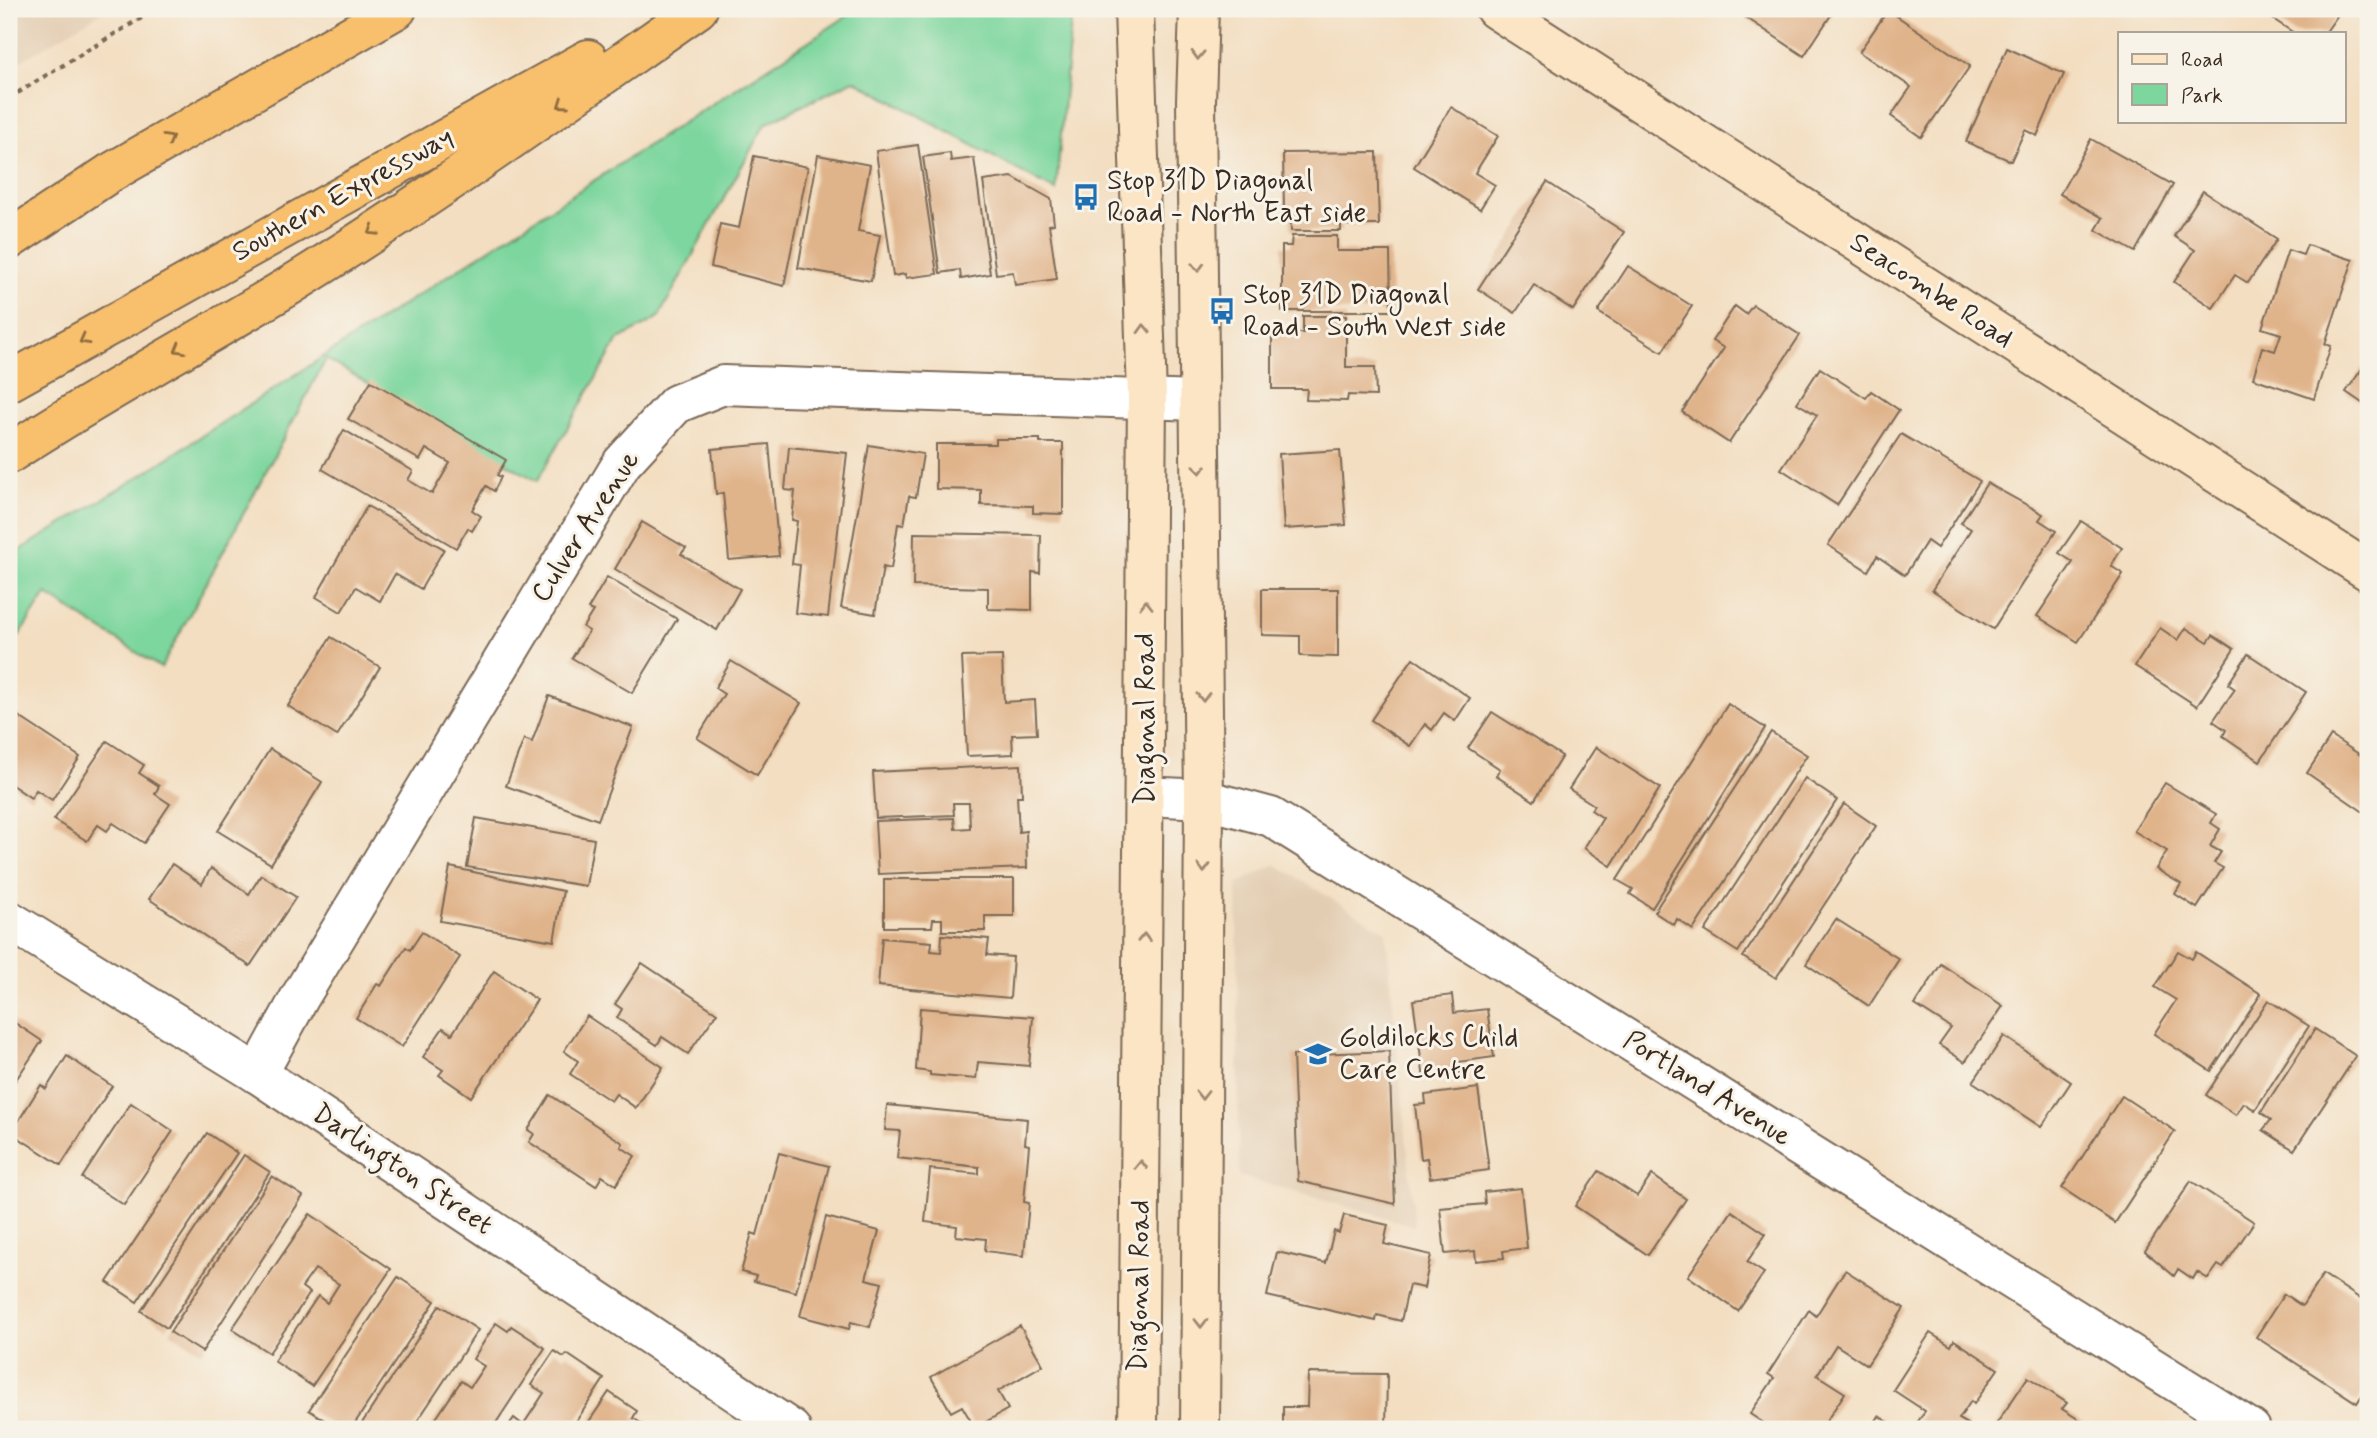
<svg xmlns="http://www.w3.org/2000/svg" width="2377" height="1438" viewBox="0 0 2377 1438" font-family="Mynerve,sans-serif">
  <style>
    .built { fill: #e3cdb2 }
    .green { fill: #7cd69d; stroke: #5c805e; stroke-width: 2 }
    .building { fill: #e0b48b }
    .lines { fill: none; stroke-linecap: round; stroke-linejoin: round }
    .minor-casing { stroke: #7b6957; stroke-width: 42 }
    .secondary-casing { stroke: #7b6957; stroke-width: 42 }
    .motorway-casing { stroke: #7b6957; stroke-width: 42 }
    .path { stroke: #7b6957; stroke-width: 4.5; stroke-dasharray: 5 5; stroke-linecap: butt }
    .minor { stroke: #fff; stroke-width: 38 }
    .secondary { stroke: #fce5c4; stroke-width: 38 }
    .motorway { stroke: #f8bf6c; stroke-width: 38 }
    .oneway { stroke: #9c8871 }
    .oneway2 { stroke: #906d41 }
    .labels { text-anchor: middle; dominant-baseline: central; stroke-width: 6; stroke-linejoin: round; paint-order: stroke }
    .poi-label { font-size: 28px; fill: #3b2a1e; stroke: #f7f3e8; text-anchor: start }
    .street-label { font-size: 28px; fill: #3b2a1e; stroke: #f7f3e8 }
  </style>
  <rect width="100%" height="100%" fill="#f7f3e8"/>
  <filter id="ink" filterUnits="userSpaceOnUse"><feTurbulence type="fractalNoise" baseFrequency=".0143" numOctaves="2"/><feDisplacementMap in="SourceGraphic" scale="14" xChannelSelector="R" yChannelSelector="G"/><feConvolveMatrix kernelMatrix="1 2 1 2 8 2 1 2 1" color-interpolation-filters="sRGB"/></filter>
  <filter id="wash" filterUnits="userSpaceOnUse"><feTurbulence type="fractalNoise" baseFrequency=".00686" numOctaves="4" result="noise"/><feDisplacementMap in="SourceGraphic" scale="28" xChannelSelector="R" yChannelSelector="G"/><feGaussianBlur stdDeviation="1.57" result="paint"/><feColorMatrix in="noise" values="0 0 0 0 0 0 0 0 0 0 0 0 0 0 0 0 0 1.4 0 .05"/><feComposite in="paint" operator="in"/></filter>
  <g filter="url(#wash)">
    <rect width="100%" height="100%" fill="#f3dec1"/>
    <g class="built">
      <path d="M 9,9 L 107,9 L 9,68 Z"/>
      <path d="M 1275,864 L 1386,932 L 1415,1226 L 1239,1176 L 1237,884 Z"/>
    </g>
    <path class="green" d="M 858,9 L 1072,9 L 1056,191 L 854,80 L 765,124 L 658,318 L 618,340 L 537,481 L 326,359 L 161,668 L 46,594 L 9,651 L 9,557 L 137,478 Z"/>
    <g id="blocks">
      <g class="building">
        <path d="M 1733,9 L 1829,9 L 1833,12 L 1804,56 Z"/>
        <path d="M 2258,9 L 2342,9 L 2325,33 L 2294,33 Z"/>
        <path d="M 1888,10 L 1970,66 L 1921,137 L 1891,116 L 1911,87 L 1859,52 Z"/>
        <path d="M 2007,48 L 2064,74 L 2037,136 L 2025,130 L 2011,161 L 1966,142 Z"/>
        <path d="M 1451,107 L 1498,136 L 1475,173 L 1495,185 L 1480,209 L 1414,167 Z"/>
        <path d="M 2091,139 L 2173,185 L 2135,252 L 2096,230 L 2103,218 L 2060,194 Z"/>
        <path d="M 918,145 L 937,274 L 906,278 L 905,274 L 893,276 L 876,151 Z"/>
        <path d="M 1377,152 L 1379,225 L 1341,225 L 1341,231 L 1291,231 L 1290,211 L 1284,211 L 1283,153 Z"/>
        <path d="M 950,153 L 951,161 L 974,158 L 990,274 L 961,279 L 960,270 L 940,273 L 923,157 Z"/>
        <path d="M 818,155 L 870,165 L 858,231 L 880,235 L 871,281 L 798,268 Z"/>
        <path d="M 754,156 L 808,167 L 784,286 L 711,267 L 720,224 L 739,228 Z"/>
        <path d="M 1012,177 L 1051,199 L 1054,224 L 1049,225 L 1057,279 L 1015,285 L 1013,272 L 996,274 L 983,181 Z"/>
        <path d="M 1547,182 L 1624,232 L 1573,310 L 1534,285 L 1515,313 L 1478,289 Z"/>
        <path d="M 2203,191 L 2277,239 L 2248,283 L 2235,275 L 2213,308 L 2174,282 L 2195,250 L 2174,236 Z"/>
        <path d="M 1292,236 L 1337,236 L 1337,251 L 1390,251 L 1391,311 L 1282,311 L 1282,246 L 1291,246 Z"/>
        <path d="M 2307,245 L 2353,260 L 2325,344 L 2331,346 L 2314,399 L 2253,378 L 2262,347 L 2275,351 L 2281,334 L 2262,328 L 2288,250 L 2303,255 Z"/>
        <path d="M 1628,266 L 1692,306 L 1662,352 L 1598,312 Z"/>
        <path d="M 1753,305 L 1800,335 L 1729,443 L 1682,412 L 1724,348 L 1712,341 L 1735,306 L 1746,314 Z"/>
        <path d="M 1303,316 L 1346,316 L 1346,367 L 1375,367 L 1376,396 L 1348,395 L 1347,401 L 1306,400 L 1307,389 L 1272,389 L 1272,333 L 1303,333 Z"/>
        <path d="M 2368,360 L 2368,407 L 2346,392 Z"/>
        <path d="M 1820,368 L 1866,398 L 1871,391 L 1899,410 L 1837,505 L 1781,469 L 1817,415 L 1797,403 Z"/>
        <path d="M 371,381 L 506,460 L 497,475 L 501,477 L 494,491 L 486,486 L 472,510 L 481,516 L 472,531 L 468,528 L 456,548 L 322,469 L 344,430 L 413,471 L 408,480 L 432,494 L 450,463 L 426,449 L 420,460 L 348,419 Z"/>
        <path d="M 1901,434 L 1980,481 L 1937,548 L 1927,541 L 1905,575 L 1877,556 L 1868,571 L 1828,545 Z"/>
        <path d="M 996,439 L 1040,439 L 1040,443 L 1063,443 L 1063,514 L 1033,513 L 1033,506 L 981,505 L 981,490 L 936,489 L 936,444 L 996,444 Z"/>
        <path d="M 769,444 L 779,556 L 729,560 L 723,493 L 716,494 L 712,449 Z"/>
        <path d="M 869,445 L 923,454 L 916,497 L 909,496 L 904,525 L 898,524 L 891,569 L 883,567 L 875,614 L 841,608 Z"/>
        <path d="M 789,447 L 847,453 L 828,617 L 795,613 L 800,565 L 792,564 L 797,521 L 792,520 L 795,491 L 785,490 Z"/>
        <path d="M 1340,450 L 1346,525 L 1284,529 L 1279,454 Z"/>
        <path d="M 1987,483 L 2043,514 L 2039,520 L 2056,531 L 1993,629 L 1932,590 L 1971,529 L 1961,523 Z"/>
        <path d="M 367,506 L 444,549 L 421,589 L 395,574 L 380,601 L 356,587 L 341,612 L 316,597 Z"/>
        <path d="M 2081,521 L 2122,548 L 2111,566 L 2123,574 L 2078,642 L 2037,616 L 2073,562 L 2059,553 Z"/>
        <path d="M 642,522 L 686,548 L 681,554 L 740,589 L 717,630 L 615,569 Z"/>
        <path d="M 914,533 L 1041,535 L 1040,573 L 1032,572 L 1032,610 L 988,609 L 988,588 L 913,586 Z"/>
        <path d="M 607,577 L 677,619 L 632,693 L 572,658 L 589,631 L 583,627 L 593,611 L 588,609 Z"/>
        <path d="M 1262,589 L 1338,589 L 1338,657 L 1300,656 L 1300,636 L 1262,635 Z"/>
        <path d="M 2160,628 L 2178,640 L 2186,628 L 2208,642 L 2213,635 L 2234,649 L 2197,706 L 2135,666 Z"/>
        <path d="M 331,637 L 380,667 L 337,736 L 288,706 Z"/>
        <path d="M 2248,654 L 2306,692 L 2260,761 L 2223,736 L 2226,730 L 2213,721 L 2235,689 L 2228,684 Z"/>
        <path d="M 1002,656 L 1004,702 L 1035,700 L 1037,734 L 1012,735 L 1013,754 L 967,756 L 962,657 Z"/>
        <path d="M 1413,658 L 1470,698 L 1455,721 L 1444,713 L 1432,730 L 1425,724 L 1410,746 L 1371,720 Z"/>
        <path d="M 731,661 L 801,703 L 757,775 L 697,738 L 724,694 L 715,688 Z"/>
        <path d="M 549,696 L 633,727 L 598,820 L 506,786 L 524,739 L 532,742 Z"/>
        <path d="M 1728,704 L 1765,728 L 1652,908 L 1630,894 L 1633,889 L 1617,880 Z"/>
        <path d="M 9,710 L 80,757 L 52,800 L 36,790 L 31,798 L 9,783 Z"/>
        <path d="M 1492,712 L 1562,756 L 1534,801 L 1496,776 L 1500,769 L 1468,748 Z"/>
        <path d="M 1771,732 L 1807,755 L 1693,930 L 1677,919 L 1674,925 L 1654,912 Z"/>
        <path d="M 2331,736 L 2368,760 L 2368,809 L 2365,813 L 2307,773 Z"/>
        <path d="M 107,741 L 144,765 L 139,773 L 159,786 L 155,794 L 170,804 L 144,843 L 113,823 L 107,831 L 98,825 L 87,841 L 54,820 Z"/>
        <path d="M 1596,747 L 1660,788 L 1611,866 L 1584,848 L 1603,818 L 1591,810 L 1594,805 L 1569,789 Z"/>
        <path d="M 270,749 L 322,782 L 271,864 L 218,831 Z"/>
        <path d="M 1021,765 L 1022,796 L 1017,796 L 1019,832 L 1026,831 L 1027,868 L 878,874 L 875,821 L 954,818 L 955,829 L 970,828 L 969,803 L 953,803 L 954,815 L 876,818 L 873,772 Z"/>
        <path d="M 1805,778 L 1837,800 L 1738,952 L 1705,931 Z"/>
        <path d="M 2165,783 L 2216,814 L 2211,823 L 2220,829 L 2210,846 L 2221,852 L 2214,863 L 2223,868 L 2197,908 L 2175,894 L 2181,884 L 2156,869 L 2167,851 L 2134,831 Z"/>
        <path d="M 1844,804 L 1876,826 L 1776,978 L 1743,957 Z"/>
        <path d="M 476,818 L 594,839 L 586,886 L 467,867 Z"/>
        <path d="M 172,864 L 202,884 L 211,868 L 249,894 L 261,875 L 296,897 L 250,966 L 149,899 Z"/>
        <path d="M 450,867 L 563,891 L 554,941 L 440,921 Z"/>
        <path d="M 884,879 L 1014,879 L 1014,916 L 985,916 L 985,931 L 942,931 L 942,919 L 933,919 L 932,927 L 884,927 Z"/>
        <path d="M 1836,919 L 1899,959 L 1869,1006 L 1806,964 Z"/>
        <path d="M 422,932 L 460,957 L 402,1047 L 356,1018 L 377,984 L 381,986 L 406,947 L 410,950 Z"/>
        <path d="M 942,935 L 989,939 L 987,955 L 1013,957 L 1010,998 L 878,986 L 882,938 L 932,942 L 931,951 L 941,952 Z"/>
        <path d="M 2178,951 L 2192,959 L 2196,952 L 2261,994 L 2211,1071 L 2154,1034 L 2176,1000 L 2155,987 Z"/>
        <path d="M 642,963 L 717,1013 L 688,1054 L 662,1037 L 657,1045 L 617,1018 L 622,1009 L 615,1004 Z"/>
        <path d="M 1941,964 L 2003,1006 L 1965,1062 L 1939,1045 L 1951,1028 L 1915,1005 Z"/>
        <path d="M 494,971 L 537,1000 L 471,1097 L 439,1075 L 443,1070 L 423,1057 L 443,1028 L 452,1034 Z"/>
        <path d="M 1452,995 L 1454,1013 L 1487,1009 L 1494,1057 L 1458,1062 L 1460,1074 L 1424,1079 L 1413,1000 Z"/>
        <path d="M 2268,1000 L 2309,1026 L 2255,1110 L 2244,1103 L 2236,1115 L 2206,1095 Z"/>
        <path d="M 920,1008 L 1033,1017 L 1029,1066 L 978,1062 L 976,1079 L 930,1075 L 930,1072 L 916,1070 Z"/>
        <path d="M 587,1016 L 663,1067 L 636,1108 L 616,1094 L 611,1101 L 570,1074 L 578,1061 L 564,1051 Z"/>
        <path d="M 9,1019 L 42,1041 L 9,1090 Z"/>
        <path d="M 2315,1029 L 2356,1056 L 2294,1150 L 2263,1130 L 2271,1120 L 2261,1112 Z"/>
        <path d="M 2004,1036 L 2071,1082 L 2041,1127 L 1973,1082 Z"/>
        <path d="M 1389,1051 L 1395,1204 L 1298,1181 L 1293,1055 Z"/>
        <path d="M 67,1056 L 112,1086 L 61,1165 L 11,1133 L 41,1085 L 46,1089 Z"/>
        <path d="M 1478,1088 L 1489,1170 L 1430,1178 L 1427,1158 L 1421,1159 L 1415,1105 L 1426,1104 L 1425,1095 Z"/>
        <path d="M 550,1095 L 623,1143 L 621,1147 L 635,1156 L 616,1185 L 602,1176 L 596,1186 L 529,1142 L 534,1134 L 528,1130 Z"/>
        <path d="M 2122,1096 L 2175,1131 L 2115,1223 L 2062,1188 Z"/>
        <path d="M 131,1103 L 173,1131 L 124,1205 L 82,1178 Z"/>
        <path d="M 887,1105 L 1027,1119 L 1025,1144 L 1029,1145 L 1024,1202 L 1029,1203 L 1024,1256 L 985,1251 L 986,1239 L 956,1236 L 957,1226 L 925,1222 L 930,1169 L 979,1174 L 979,1167 L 897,1158 L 900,1131 L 885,1130 Z"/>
        <path d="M 207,1133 L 237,1153 L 137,1302 L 107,1282 Z"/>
        <path d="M 779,1153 L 829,1166 L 796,1292 L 754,1281 L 756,1276 L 741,1272 L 752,1233 L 757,1235 Z"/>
        <path d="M 244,1155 L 270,1172 L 167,1328 L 141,1311 Z"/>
        <path d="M 1599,1171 L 1637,1196 L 1652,1175 L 1686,1199 L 1648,1255 L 1575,1206 Z"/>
        <path d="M 272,1176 L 303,1196 L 202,1352 L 170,1332 Z"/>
        <path d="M 2191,1181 L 2254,1222 L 2223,1268 L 2218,1265 L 2208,1279 L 2197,1272 L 2193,1279 L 2178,1269 L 2174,1276 L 2145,1251 Z"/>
        <path d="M 1521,1188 L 1527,1248 L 1503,1251 L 1504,1258 L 1476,1261 L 1475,1251 L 1445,1254 L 1440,1208 L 1485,1204 L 1484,1192 Z"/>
        <path d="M 1732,1211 L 1766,1234 L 1747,1262 L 1764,1273 L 1738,1311 L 1688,1276 Z"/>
        <path d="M 310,1214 L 391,1269 L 312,1386 L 274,1361 L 318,1296 L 327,1303 L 339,1284 L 315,1269 L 302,1287 L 310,1293 L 269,1353 L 232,1329 Z"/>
        <path d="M 1344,1215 L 1388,1225 L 1384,1244 L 1431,1255 L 1424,1288 L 1409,1285 L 1401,1321 L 1377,1315 L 1376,1321 L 1267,1296 L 1277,1252 L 1326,1263 L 1334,1231 L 1339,1233 Z"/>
        <path d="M 826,1217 L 879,1231 L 866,1279 L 882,1283 L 870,1327 L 851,1322 L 849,1329 L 800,1316 Z"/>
        <path d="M 1845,1270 L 1904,1308 L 1867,1365 L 1836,1345 L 1817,1375 L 1845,1393 L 1821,1429 L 1773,1429 L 1750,1414 L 1774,1378 L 1768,1374 L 1809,1310 L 1816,1316 Z"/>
        <path d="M 2323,1274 L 2368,1304 L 2368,1386 L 2357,1403 L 2256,1337 L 2284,1294 L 2302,1306 Z"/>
        <path d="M 398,1277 L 435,1301 L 351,1429 L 338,1429 L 309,1410 Z"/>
        <path d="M 440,1305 L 478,1330 L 412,1429 L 358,1429 Z"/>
        <path d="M 496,1323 L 508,1331 L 511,1326 L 545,1348 L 492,1429 L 429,1429 L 461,1381 L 470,1387 L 484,1366 L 473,1359 Z"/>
        <path d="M 1020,1326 L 1043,1365 L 998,1391 L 1008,1409 L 975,1428 L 962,1406 L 951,1412 L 931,1377 Z"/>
        <path d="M 1930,1333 L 1951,1346 L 1954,1340 L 1998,1369 L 1974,1404 L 1971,1401 L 1959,1419 L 1969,1425 L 1966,1429 L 1913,1429 L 1925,1411 L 1893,1390 Z"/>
        <path d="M 554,1351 L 564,1357 L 567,1354 L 604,1379 L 571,1429 L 506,1429 L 514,1418 L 523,1425 L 544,1393 L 531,1385 Z"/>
        <path d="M 1308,1373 L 1387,1374 L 1386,1429 L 1283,1429 L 1283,1407 L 1307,1407 Z"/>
        <path d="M 2028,1377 L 2067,1403 L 2062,1409 L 2094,1429 L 1993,1429 Z"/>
        <path d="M 609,1392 L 637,1411 L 633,1418 L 650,1429 L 584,1429 Z"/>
        <path d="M 1879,1416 L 1899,1429 L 1871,1429 Z"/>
      </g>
    </g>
  </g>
  <g filter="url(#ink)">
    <use href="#blocks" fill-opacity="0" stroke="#7b6957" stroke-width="2"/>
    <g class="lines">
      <defs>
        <g id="minor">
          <path d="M 1145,796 L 1204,799 L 1271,817 L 2251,1429"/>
          <path d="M 9,920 L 258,1074 L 791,1429"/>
          <path d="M 258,1074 L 300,997 L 622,463 L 676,404 L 723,385 L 1199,401"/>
        </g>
        <g id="secondary">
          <path d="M 1134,9 L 1147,397 L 1138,1429"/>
          <path d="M 1199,9 L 1196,101 L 1204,799 L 1200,1429"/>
          <path d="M 1495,9 L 2368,571"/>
        </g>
        <g id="motorway">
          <path d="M 9,240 L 110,173 L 397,9"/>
          <path d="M 9,382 L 588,59"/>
          <path d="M 9,454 C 99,395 194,344 286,288 C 427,201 562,104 698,9"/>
        </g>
      </defs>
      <use href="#minor" class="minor-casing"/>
      <use href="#secondary" class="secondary-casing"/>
      <use href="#motorway" class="motorway-casing"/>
      <path class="path" d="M 9,98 L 156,9"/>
      <use href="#minor" class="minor"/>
      <use href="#secondary" class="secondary"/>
      <use href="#motorway" class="motorway"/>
    </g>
    <defs><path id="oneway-chevron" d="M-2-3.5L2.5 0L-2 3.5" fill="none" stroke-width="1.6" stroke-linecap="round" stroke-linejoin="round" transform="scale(1.75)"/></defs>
    <g class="oneway">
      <use href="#oneway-chevron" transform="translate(1198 55) rotate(92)"/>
      <use href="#oneway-chevron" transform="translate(1198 267) rotate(89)"/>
      <use href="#oneway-chevron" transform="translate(1144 329) rotate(-92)"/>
      <use href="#oneway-chevron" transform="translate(1200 469) rotate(89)"/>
      <use href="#oneway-chevron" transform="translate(1146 605) rotate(-90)"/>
      <use href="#oneway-chevron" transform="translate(1203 697) rotate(89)"/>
      <use href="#oneway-chevron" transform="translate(1204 868) rotate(90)"/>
      <use href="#oneway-chevron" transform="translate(1144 938) rotate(-89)"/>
      <use href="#oneway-chevron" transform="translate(1202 1095) rotate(90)"/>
      <use href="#oneway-chevron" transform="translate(1141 1165) rotate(-89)"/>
      <use href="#oneway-chevron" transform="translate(1201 1323) rotate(90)"/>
    </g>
    <g class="oneway2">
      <use href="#oneway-chevron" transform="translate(562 104) rotate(145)"/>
      <use href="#oneway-chevron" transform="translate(169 139) rotate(-30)"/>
      <use href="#oneway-chevron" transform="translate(373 231) rotate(147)"/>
      <use href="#oneway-chevron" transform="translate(84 340) rotate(151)"/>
      <use href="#oneway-chevron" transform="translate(179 349) rotate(150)"/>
    </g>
  </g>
  <defs>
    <symbol id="bus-bare" viewBox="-9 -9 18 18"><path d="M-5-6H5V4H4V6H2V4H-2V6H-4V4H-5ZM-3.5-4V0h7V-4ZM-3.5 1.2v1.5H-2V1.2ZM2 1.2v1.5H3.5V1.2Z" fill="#1f6fb2" stroke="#f7f3e8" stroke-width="2.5" paint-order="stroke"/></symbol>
    <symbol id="school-bare" viewBox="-9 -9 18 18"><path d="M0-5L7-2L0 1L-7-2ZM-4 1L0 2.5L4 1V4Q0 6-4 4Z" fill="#1f6fb2" stroke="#f7f3e8" stroke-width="2.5" paint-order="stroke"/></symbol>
  </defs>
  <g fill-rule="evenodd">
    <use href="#bus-bare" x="1067" y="178" width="38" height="38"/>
    <use href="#bus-bare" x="1203" y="292" width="38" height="38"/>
    <use href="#school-bare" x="1299" y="1035" width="38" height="38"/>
  </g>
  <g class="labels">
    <g class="poi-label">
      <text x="1107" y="181">Stop 31D Diagonal<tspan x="1107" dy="32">Road - North East side</tspan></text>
      <text x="1243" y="295">Stop 31D Diagonal<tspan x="1243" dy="32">Road - South West side</tspan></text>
      <text x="1339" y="1038">Goldilocks Child<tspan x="1339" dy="32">Care Centre</tspan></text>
    </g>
    <g class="street-label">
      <text transform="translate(343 195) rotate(-29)">Southern Expressway</text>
      <text transform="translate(1931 291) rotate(33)">Seacombe Road</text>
      <text transform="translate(586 527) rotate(-57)">Culver Avenue</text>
      <text transform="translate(1146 719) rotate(-90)">Diagonal Road</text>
      <text transform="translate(1707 1089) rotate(32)">Portland Avenue</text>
      <text transform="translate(402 1170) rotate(34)">Darlington Street</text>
      <text transform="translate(1140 1286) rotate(-89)">Diagonal Road</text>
    </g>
  </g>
  <rect width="2377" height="1438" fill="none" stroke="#f7f3e8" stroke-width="35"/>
  <rect x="2118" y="32" width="228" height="91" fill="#f7f3e8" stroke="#aca397" stroke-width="2"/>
  <rect x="2132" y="54" width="35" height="10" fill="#fce5c4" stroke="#aca397" stroke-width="2"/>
  <text x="2181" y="66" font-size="21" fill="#3b2a1e">Road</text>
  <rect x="2132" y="84" width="35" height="21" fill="#7cd69d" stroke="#aca397" stroke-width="2"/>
  <text x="2181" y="102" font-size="21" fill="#3b2a1e">Park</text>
</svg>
